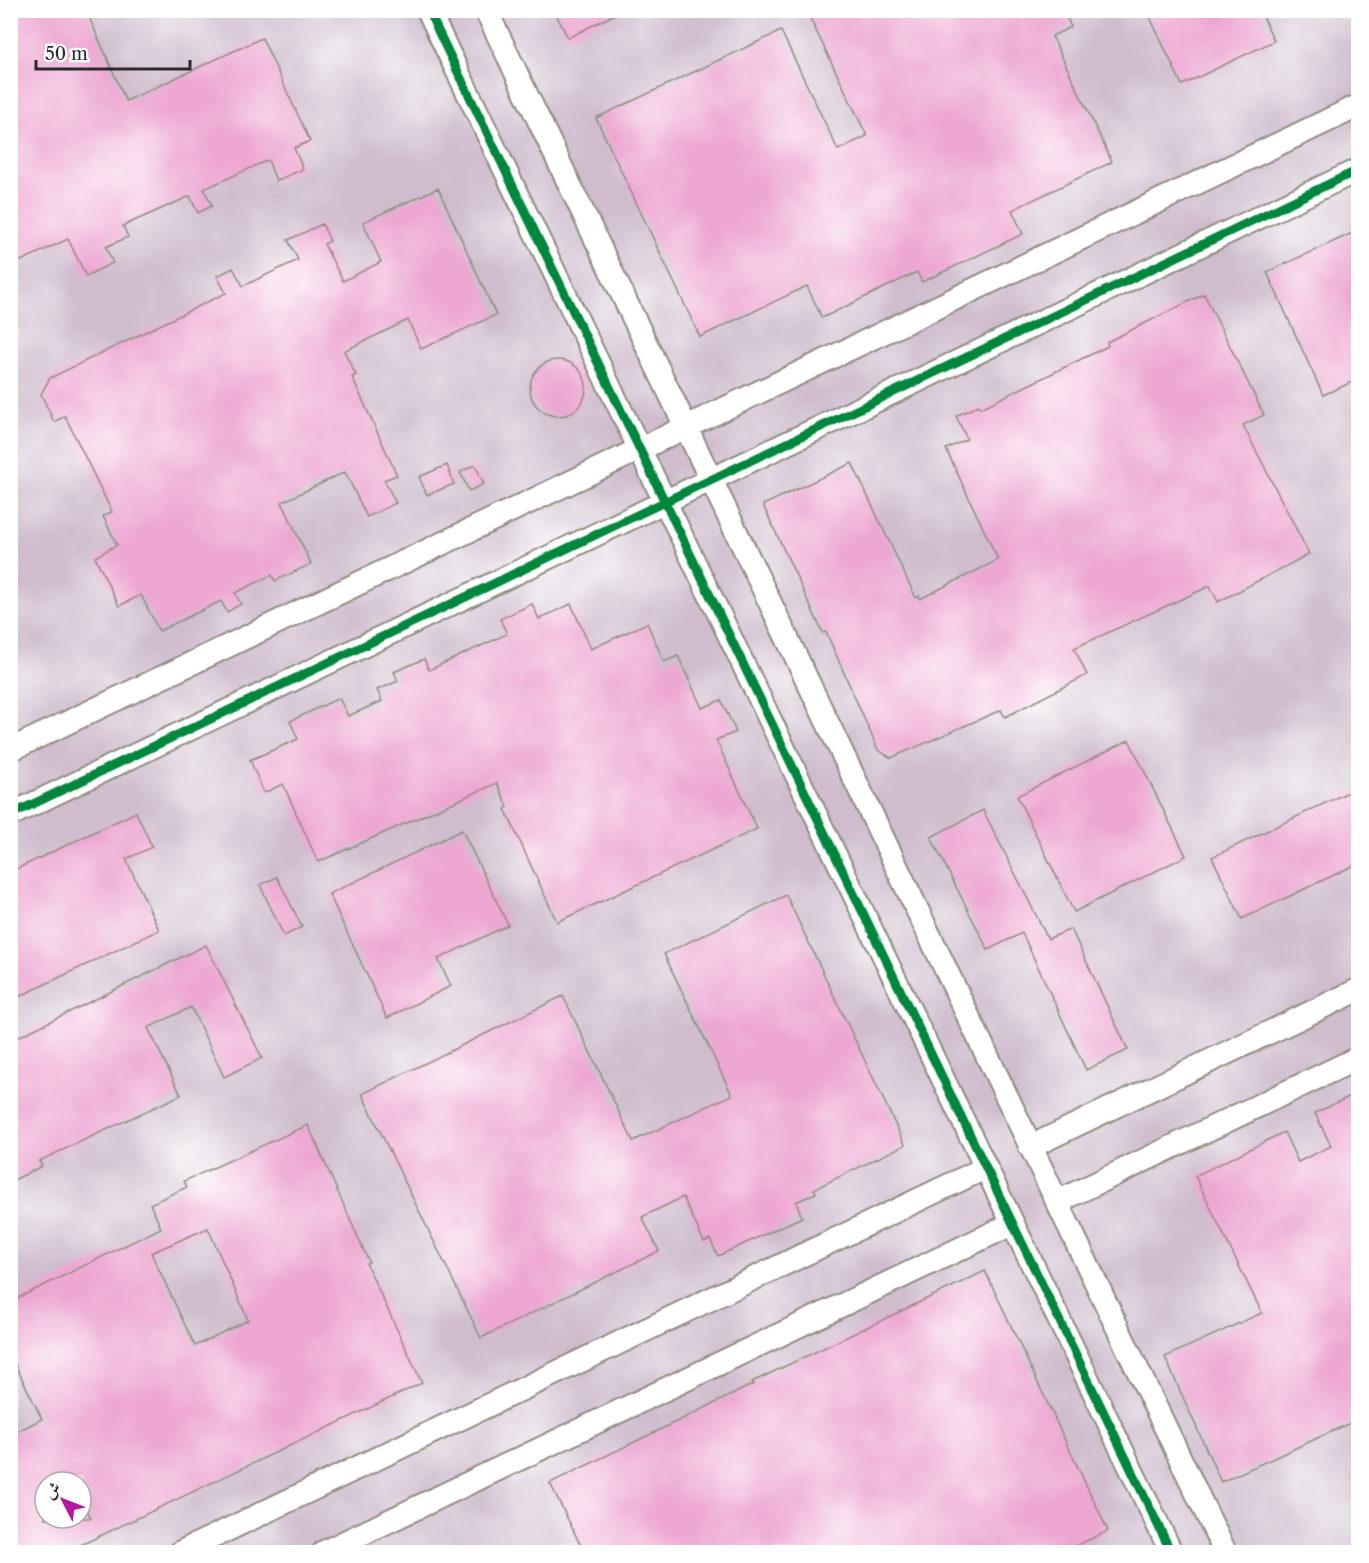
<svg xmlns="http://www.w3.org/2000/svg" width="1369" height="1563" viewBox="0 0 1369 1563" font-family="'Libre Caslon Text',Amiri,serif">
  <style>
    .industrial { fill: #cfbdce; fill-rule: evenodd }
    .building { fill: #eda8d2; fill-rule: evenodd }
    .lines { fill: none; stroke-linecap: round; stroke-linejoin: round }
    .minor-casing { stroke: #908b81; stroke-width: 26 }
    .minor { stroke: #fff; stroke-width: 22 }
    .cycleway-casing { stroke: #fff; stroke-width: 13 }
    .cycleway { stroke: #00873e; stroke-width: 9 }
  </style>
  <rect width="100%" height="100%" fill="#fff"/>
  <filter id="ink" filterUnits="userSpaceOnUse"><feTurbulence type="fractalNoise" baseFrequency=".0167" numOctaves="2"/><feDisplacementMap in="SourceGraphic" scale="12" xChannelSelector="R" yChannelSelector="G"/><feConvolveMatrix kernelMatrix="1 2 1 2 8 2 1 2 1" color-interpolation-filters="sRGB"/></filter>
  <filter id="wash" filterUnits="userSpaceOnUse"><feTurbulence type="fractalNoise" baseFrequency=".008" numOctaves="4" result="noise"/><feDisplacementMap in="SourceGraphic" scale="24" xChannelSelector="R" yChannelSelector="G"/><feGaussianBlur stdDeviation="1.35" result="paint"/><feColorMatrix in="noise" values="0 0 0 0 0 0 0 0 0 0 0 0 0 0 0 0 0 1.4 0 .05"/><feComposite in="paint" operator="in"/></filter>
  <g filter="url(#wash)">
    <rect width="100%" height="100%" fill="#f5ebd7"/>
    <path class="industrial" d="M 11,11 L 1358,11 L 1358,1552 L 11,1552 ZM 45,1482 L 81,1482 L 81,1518 L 45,1518 Z"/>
    <g id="blocks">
      <g class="building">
        <path d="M 10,10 L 86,10 L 126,101 L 262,38 L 310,141 L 294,148 L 303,169 L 276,181 L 268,160 L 204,189 L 212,206 L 198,213 L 190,196 L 123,226 L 128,237 L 106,247 L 113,263 L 86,276 L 68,239 L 10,266 Z"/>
        <path d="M 554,10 L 623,10 L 568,38 Z"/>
        <path d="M 820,10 L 1063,10 L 1071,27 L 1052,36 L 1112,162 L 1012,210 L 1023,234 L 922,282 L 917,272 L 822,318 L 807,286 L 700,337 L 596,118 L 781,31 L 838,150 L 867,136 L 809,16 Z"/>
        <path d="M 1159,10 L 1260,10 L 1274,41 L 1182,85 L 1149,15 Z"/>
        <path d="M 438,188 L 496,315 L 421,349 L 408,320 L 344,351 L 356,375 L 352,377 L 397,475 L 384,480 L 396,503 L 367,517 L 345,472 L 282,502 L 311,564 L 275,581 L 272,575 L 235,593 L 241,604 L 227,612 L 221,601 L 159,631 L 141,595 L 119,606 L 95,557 L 117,545 L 103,516 L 112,512 L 65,416 L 54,422 L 41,394 L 50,378 L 226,293 L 217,276 L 233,268 L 243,286 L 298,260 L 288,240 L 322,224 L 330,241 L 324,244 L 343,281 L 381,262 L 363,222 Z"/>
        <path d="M 1359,230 L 1359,379 L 1323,395 L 1267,272 Z"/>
        <path d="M 1204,294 L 1264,415 L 1243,425 L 1309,554 L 1218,602 L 1210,586 L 1074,648 L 1087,675 L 1005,717 L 1001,710 L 891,758 L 878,750 L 826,632 L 823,633 L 763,505 L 852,463 L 916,598 L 919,596 L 920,599 L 998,560 L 946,449 L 967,439 L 956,416 L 979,405 L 981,408 L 1108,346 L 1107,342 Z"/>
        <circle cx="558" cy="388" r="28"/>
        <path d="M 447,465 L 454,484 L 427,495 L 419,477 Z"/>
        <path d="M 475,465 L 484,484 L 469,491 L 460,472 Z"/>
        <path d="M 532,604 L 539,619 L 571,604 L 591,649 L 647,623 L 664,662 L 678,656 L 702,708 L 721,700 L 736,732 L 716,740 L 757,829 L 557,922 L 505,809 L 508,807 L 497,783 L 318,862 L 283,784 L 264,793 L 250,760 L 298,739 L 290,721 L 339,698 L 348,716 L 382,701 L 377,690 L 398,681 L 394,672 L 424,659 L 429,670 L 507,634 L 500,619 Z"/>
        <path d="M 1129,740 L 1186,856 L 1074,912 L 1017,796 Z"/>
        <path d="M 1359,787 L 1359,863 L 1242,919 L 1212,857 Z"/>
        <path d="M 983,810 L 1048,939 L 1071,929 L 1128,1050 L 1086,1070 L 1022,933 L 988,950 L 931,837 Z"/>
        <path d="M 136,812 L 152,847 L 126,859 L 159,930 L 10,1001 L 10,872 Z"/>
        <path d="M 462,830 L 508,925 L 438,959 L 451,986 L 387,1018 L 329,894 Z"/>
        <path d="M 277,877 L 302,927 L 284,936 L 260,885 Z"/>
        <path d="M 786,895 L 905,1145 L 814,1189 L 816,1193 L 796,1202 L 802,1217 L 718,1256 L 710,1239 L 704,1242 L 683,1197 L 642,1217 L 659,1251 L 481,1338 L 362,1094 L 563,996 L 633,1141 L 732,1095 L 664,954 Z"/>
        <path d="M 206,945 L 262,1058 L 224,1077 L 191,1007 L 148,1028 L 181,1095 L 39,1161 L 42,1166 L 10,1182 L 10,1041 Z"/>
        <path d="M 1359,1092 L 1359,1419 L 1221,1482 L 1165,1357 L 1262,1313 L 1195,1176 L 1284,1132 L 1298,1162 L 1331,1146 L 1315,1113 Z"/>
        <path d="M 308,1125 L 369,1262 L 366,1263 L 422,1383 L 66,1552 L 10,1552 L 10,1435 L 42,1419 L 10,1354 L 10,1302 L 161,1228 L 150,1204 L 187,1187 L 184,1181 ZM 208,1228 L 248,1320 L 195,1346 L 151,1253 ZM 45,1482 L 81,1482 L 81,1497 L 91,1518 L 45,1518 Z"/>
        <path d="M 985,1271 L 1108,1531 L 1063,1552 L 584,1552 L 550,1483 L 754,1384 L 752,1382 Z"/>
      </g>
    </g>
  </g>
  <g filter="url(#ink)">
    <use href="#blocks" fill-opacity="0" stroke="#908b81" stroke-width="1.5"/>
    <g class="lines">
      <defs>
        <g id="minor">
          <path d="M 428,10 L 1171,1552"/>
          <path d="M 486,10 L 1225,1552"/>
          <path d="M 10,750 L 1358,106"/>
          <path d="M 10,815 L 1358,170"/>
          <path d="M 1030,1147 L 1358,990"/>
          <path d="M 1057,1202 L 1358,1058"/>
          <path d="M 181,1552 L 985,1168"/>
          <path d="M 324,1552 L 1012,1224"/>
        </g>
      </defs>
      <use href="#minor" class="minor-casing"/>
      <use href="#minor" class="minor"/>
      <defs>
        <g id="cycleway">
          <path d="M 428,10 L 1171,1552"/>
          <path d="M 10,815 L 1358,170"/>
        </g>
      </defs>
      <use href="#cycleway" class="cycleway-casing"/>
      <use href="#cycleway" class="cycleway"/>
    </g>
  </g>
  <rect width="1369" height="1563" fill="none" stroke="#fff" stroke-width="36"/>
  <g transform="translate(63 1500) rotate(312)"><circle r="28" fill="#ffffff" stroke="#aaaaaa" stroke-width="1.5"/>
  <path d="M0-4.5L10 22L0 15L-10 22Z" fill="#b5179e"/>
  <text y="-9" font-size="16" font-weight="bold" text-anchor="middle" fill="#2b2b2b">ش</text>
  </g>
  <path d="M36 60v9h154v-9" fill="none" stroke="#2b2b2b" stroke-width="3"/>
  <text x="45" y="60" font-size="18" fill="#2b2b2b" stroke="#ffffff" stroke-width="4.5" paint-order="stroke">50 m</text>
</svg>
